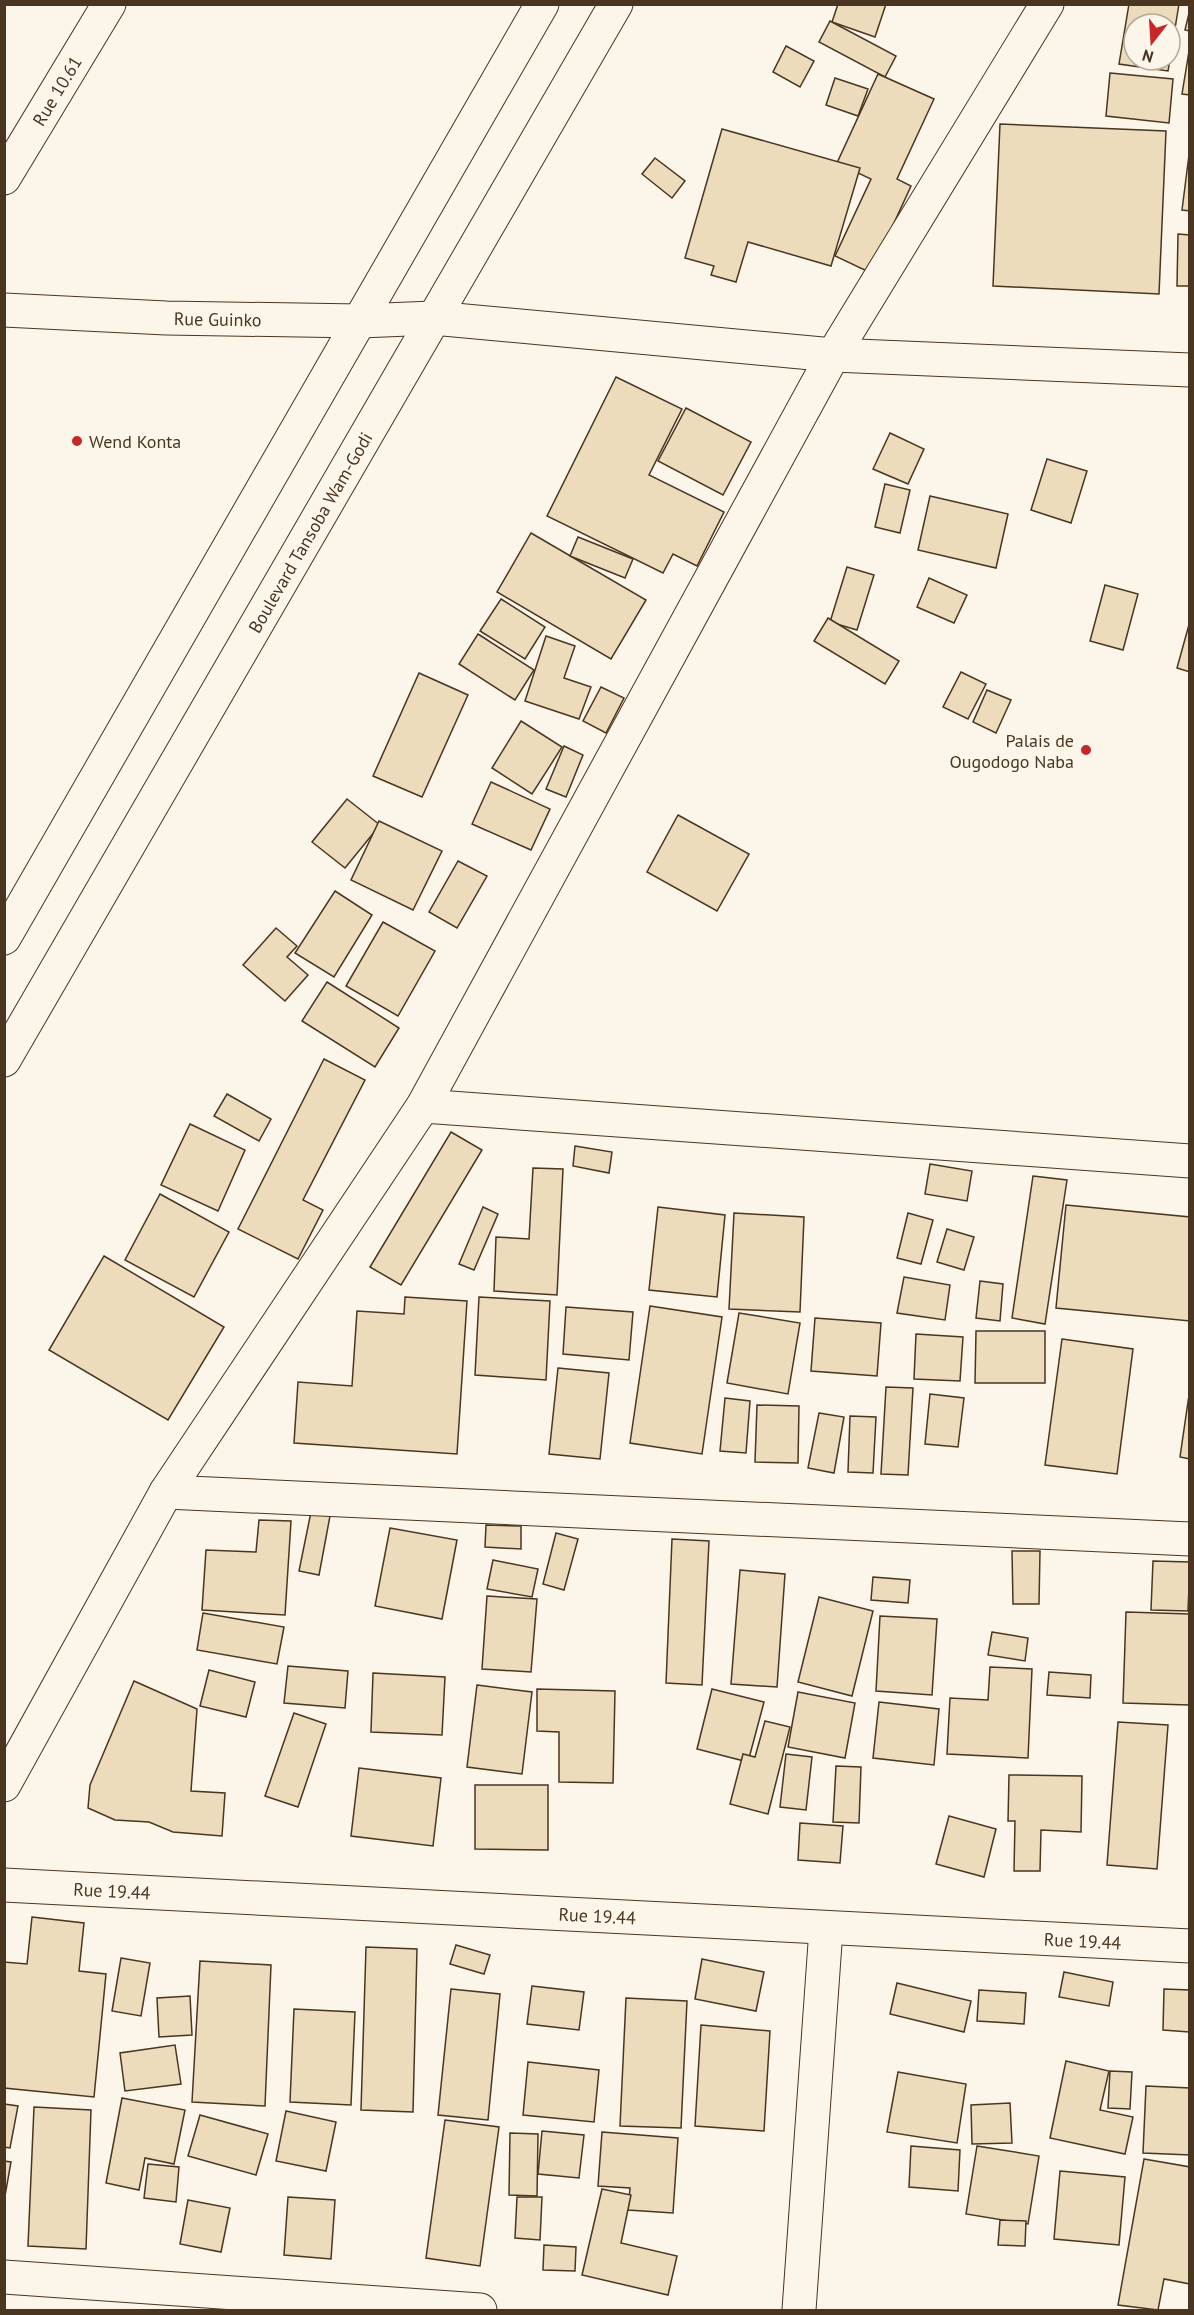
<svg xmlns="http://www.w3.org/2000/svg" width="1194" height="2315" viewBox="0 0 1194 2315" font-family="'PT Sans',sans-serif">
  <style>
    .building { fill: #ecdcbc; stroke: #4a3520; stroke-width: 1.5 }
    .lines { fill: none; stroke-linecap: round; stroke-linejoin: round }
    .street-casing { stroke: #4a3520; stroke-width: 35 }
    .primary-casing { stroke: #4a3520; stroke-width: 35 }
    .street { stroke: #fbf6e9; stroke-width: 33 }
    .primary { stroke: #fbf6e9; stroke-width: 33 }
    .poi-dot { fill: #c62828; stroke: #fbf6e9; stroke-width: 2 }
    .labels { text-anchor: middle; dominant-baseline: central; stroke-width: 4.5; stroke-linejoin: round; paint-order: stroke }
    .street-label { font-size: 18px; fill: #4a3520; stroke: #fbf6e9 }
    .poi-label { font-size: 18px; fill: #4a3520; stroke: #fbf6e9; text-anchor: start }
  </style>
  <rect width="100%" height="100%" fill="#fbf6e9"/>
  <g class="building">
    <path d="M 838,4 L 886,4 L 875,37 L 832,22 Z"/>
    <path d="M 1129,4 L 1179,4 L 1170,59 L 1170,24 L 1134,24 L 1134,60 L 1170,60 L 1168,71 L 1119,64 Z"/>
    <path d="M 1190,9 L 1190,31 L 1185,30 Z"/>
    <path d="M 830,21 L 896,56 L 885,77 L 819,42 Z"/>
    <path d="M 1190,45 L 1190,95 L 1182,94 Z"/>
    <path d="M 786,46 L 814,61 L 800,87 L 773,72 Z"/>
    <path d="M 1110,73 L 1173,79 L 1169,123 L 1106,116 Z"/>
    <path d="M 878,74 L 934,99 L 897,179 L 911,186 L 871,273 L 835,256 L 871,179 L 837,163 Z"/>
    <path d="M 835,78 L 868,89 L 858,116 L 826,105 Z"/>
    <path d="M 1000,124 L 1166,131 L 1159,294 L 993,286 Z"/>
    <path d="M 722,129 L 860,168 L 831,266 L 748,242 L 736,282 L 711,275 L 714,266 L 685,258 Z"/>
    <path d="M 1190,147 L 1190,211 L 1182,210 Z"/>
    <path d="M 655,158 L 685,181 L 672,198 L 642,174 Z"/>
    <path d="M 1178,234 L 1190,235 L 1190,286 L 1177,286 Z"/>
    <path d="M 616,377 L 682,409 L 649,475 L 724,512 L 697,566 L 673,554 L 663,573 L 547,516 Z"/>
    <path d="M 686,408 L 751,442 L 723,495 L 658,461 Z"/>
    <path d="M 890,433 L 924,449 L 908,484 L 873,469 Z"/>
    <path d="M 1047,459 L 1087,471 L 1071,523 L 1031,510 Z"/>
    <path d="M 885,484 L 910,490 L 900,533 L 875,527 Z"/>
    <path d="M 930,496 L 1008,514 L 996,568 L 918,550 Z"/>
    <path d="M 531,533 L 646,600 L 611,659 L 497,592 Z"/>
    <path d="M 578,537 L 633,559 L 625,578 L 570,556 Z"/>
    <path d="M 847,567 L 874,575 L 857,630 L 830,622 Z"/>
    <path d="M 929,578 L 967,595 L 954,623 L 917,607 Z"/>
    <path d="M 1105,585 L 1138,594 L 1123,650 L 1090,641 Z"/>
    <path d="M 501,599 L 545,627 L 525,659 L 480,631 Z"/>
    <path d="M 828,618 L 899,661 L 885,684 L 814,641 Z"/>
    <path d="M 1190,621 L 1190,672 L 1177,668 Z"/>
    <path d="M 478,634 L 534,670 L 515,700 L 459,664 Z"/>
    <path d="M 546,636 L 575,646 L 564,678 L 591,687 L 579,719 L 525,701 Z"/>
    <path d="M 961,672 L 986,684 L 968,719 L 943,707 Z"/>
    <path d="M 419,673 L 468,695 L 422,797 L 373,776 Z"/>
    <path d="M 601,687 L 624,698 L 606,733 L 583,721 Z"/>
    <path d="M 987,690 L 1011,700 L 996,733 L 973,722 Z"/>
    <path d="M 521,721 L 562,747 L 532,794 L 492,768 Z"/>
    <path d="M 564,746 L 583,755 L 566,797 L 546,789 Z"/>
    <path d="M 491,782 L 550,809 L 531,850 L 472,824 Z"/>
    <path d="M 347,799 L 380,825 L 345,868 L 312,842 Z"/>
    <path d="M 678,815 L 749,854 L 717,911 L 647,872 Z"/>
    <path d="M 379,821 L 442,851 L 413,910 L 351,880 Z"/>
    <path d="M 458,861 L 487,876 L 457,928 L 429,912 Z"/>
    <path d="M 335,891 L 372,915 L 334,977 L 295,953 Z"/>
    <path d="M 383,922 L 435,951 L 398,1016 L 346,986 Z"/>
    <path d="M 276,928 L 297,946 L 287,957 L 308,975 L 285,1001 L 243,965 Z"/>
    <path d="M 327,982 L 399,1028 L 375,1067 L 302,1021 Z"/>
    <path d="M 324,1059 L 365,1080 L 303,1200 L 323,1210 L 298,1259 L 238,1229 Z"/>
    <path d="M 227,1094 L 271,1119 L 259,1141 L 214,1116 Z"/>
    <path d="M 190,1124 L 245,1150 L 218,1211 L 161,1185 Z"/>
    <path d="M 451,1132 L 482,1150 L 401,1285 L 370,1267 Z"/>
    <path d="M 575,1146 L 612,1152 L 609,1173 L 573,1166 Z"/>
    <path d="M 930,1164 L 972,1171 L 967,1201 L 925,1194 Z"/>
    <path d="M 533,1168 L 563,1169 L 557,1295 L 494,1291 L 496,1237 L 529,1239 Z"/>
    <path d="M 1033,1176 L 1067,1180 L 1045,1324 L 1012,1318 Z"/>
    <path d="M 160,1194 L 229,1232 L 194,1297 L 125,1260 Z"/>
    <path d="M 1066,1205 L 1190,1217 L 1190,1321 L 1056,1308 Z"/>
    <path d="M 483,1207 L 498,1214 L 474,1270 L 459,1264 Z"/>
    <path d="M 658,1207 L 725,1215 L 717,1297 L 649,1290 Z"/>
    <path d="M 734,1213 L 804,1217 L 800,1312 L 729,1309 Z"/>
    <path d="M 908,1213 L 933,1220 L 921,1264 L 897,1258 Z"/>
    <path d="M 947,1229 L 974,1237 L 964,1270 L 937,1262 Z"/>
    <path d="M 104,1256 L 224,1327 L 168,1420 L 49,1350 Z"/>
    <path d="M 904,1277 L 950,1285 L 945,1320 L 897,1313 Z"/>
    <path d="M 980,1281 L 1003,1284 L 1000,1321 L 976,1318 Z"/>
    <path d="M 405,1297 L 467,1301 L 457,1454 L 294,1443 L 298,1382 L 352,1386 L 357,1311 L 404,1314 Z"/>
    <path d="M 479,1297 L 550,1301 L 546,1380 L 475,1375 Z"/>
    <path d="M 650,1306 L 722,1317 L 702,1454 L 630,1443 Z"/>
    <path d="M 566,1307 L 633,1312 L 629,1360 L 563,1354 Z"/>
    <path d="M 739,1313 L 800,1323 L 788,1394 L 727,1383 Z"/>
    <path d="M 815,1318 L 881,1323 L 877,1376 L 811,1371 Z"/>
    <path d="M 976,1331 L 1045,1331 L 1045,1383 L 975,1383 Z"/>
    <path d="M 916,1334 L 963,1337 L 960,1381 L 914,1379 Z"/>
    <path d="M 1062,1339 L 1133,1349 L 1117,1474 L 1045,1465 Z"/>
    <path d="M 558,1368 L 609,1373 L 600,1459 L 549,1454 Z"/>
    <path d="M 886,1387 L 913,1388 L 908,1475 L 881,1474 Z"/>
    <path d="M 930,1394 L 964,1398 L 958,1447 L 925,1444 Z"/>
    <path d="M 1189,1395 L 1190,1395 L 1190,1459 L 1180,1457 Z"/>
    <path d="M 725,1398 L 750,1401 L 746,1453 L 720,1451 Z"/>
    <path d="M 757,1405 L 799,1406 L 798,1463 L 755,1462 Z"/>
    <path d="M 819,1413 L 844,1417 L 834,1473 L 808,1468 Z"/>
    <path d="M 850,1416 L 876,1417 L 873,1473 L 848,1472 Z"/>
    <path d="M 311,1512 L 330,1516 L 319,1575 L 299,1571 Z"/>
    <path d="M 259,1520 L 291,1521 L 285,1615 L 202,1610 L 206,1550 L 256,1552 Z"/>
    <path d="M 486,1525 L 521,1526 L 521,1549 L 485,1547 Z"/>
    <path d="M 390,1528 L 457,1540 L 442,1619 L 375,1606 Z"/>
    <path d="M 556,1533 L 578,1539 L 564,1590 L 543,1584 Z"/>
    <path d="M 672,1539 L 709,1541 L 702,1685 L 666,1683 Z"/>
    <path d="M 1012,1551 L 1040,1551 L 1039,1604 L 1013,1604 Z"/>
    <path d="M 493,1560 L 538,1569 L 532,1597 L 487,1589 Z"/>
    <path d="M 1153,1561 L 1190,1562 L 1188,1611 L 1151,1610 Z"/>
    <path d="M 740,1570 L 785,1574 L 777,1687 L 731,1684 Z"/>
    <path d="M 873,1577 L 910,1580 L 908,1603 L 871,1600 Z"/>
    <path d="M 487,1596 L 537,1599 L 531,1672 L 482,1669 Z"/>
    <path d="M 819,1597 L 873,1611 L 852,1696 L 798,1682 Z"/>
    <path d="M 1126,1612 L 1190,1614 L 1189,1705 L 1123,1703 Z"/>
    <path d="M 203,1613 L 284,1627 L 277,1664 L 197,1650 Z"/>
    <path d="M 880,1616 L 937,1619 L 932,1695 L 876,1691 Z"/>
    <path d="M 992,1632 L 1028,1638 L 1025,1661 L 988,1655 Z"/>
    <path d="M 288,1666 L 348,1671 L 345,1708 L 284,1703 Z"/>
    <path d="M 990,1667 L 1032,1669 L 1028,1758 L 947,1754 L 950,1698 L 988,1700 Z"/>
    <path d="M 209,1670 L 255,1682 L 246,1717 L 200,1706 Z"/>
    <path d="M 1049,1672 L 1091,1675 L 1090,1698 L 1047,1695 Z"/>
    <path d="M 373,1673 L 445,1677 L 442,1735 L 371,1732 Z"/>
    <path d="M 134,1681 L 197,1709 L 191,1791 L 225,1793 L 222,1836 L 173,1832 L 149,1822 L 115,1820 L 88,1808 L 90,1785 Z"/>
    <path d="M 477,1685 L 532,1692 L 522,1774 L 467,1767 Z"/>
    <path d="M 537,1689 L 615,1691 L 613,1783 L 559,1782 L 559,1732 L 537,1731 Z"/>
    <path d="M 712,1689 L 764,1702 L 748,1762 L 697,1749 Z"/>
    <path d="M 798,1692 L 855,1703 L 845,1758 L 788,1747 Z"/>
    <path d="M 879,1702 L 939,1709 L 934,1765 L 873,1758 Z"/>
    <path d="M 294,1713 L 326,1724 L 298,1807 L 265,1796 Z"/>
    <path d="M 765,1721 L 790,1727 L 768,1814 L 730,1804 L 743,1754 L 755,1757 Z"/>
    <path d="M 1118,1722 L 1168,1725 L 1157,1869 L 1107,1865 Z"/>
    <path d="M 786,1754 L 812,1757 L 806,1810 L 780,1807 Z"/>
    <path d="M 836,1766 L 861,1767 L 859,1823 L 833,1822 Z"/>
    <path d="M 359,1768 L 441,1778 L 433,1846 L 351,1836 Z"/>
    <path d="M 1009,1775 L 1082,1776 L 1081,1832 L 1041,1830 L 1040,1871 L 1014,1871 L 1015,1821 L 1008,1821 Z"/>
    <path d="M 475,1785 L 548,1785 L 548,1850 L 475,1849 Z"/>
    <path d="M 949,1816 L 996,1829 L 984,1877 L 936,1864 Z"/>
    <path d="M 800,1823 L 843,1826 L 840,1863 L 798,1860 Z"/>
    <path d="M 32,1917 L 84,1923 L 79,1971 L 106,1974 L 94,2097 L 4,2088 L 4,1962 L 27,1964 Z"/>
    <path d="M 456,1945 L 490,1955 L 484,1974 L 450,1964 Z"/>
    <path d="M 366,1947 L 417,1949 L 413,2112 L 361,2110 Z"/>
    <path d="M 121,1958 L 150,1963 L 141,2016 L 112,2011 Z"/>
    <path d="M 702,1959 L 764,1972 L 756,2011 L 695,1999 Z"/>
    <path d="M 200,1961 L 271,1965 L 265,2106 L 192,2102 Z"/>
    <path d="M 1064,1972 L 1113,1982 L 1109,2006 L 1059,1997 Z"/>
    <path d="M 897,1983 L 971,2001 L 964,2032 L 890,2014 Z"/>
    <path d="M 532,1986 L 584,1992 L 579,2030 L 527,2024 Z"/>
    <path d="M 451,1989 L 500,1994 L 488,2120 L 438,2115 Z"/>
    <path d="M 1164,1989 L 1190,1990 L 1189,2032 L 1163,2030 Z"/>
    <path d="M 979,1990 L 1026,1993 L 1024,2024 L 977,2021 Z"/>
    <path d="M 190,1996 L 192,2035 L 159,2037 L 157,1998 Z"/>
    <path d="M 626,1998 L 687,2001 L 681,2128 L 620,2126 Z"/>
    <path d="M 294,2009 L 355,2012 L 351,2105 L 290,2102 Z"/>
    <path d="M 701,2025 L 770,2031 L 764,2131 L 695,2126 Z"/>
    <path d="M 175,2045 L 181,2084 L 125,2091 L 120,2053 Z"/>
    <path d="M 1066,2061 L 1109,2071 L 1100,2110 L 1133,2117 L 1125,2154 L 1050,2138 Z"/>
    <path d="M 528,2062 L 599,2070 L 594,2122 L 523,2115 Z"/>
    <path d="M 1110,2071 L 1132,2072 L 1130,2109 L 1108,2108 Z"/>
    <path d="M 898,2072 L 966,2084 L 957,2143 L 887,2132 Z"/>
    <path d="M 1146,2086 L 1190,2088 L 1190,2155 L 1143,2153 Z"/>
    <path d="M 122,2098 L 185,2110 L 174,2164 L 145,2158 L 139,2190 L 106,2183 Z"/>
    <path d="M 1010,2103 L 1012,2143 L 972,2144 L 971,2105 Z"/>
    <path d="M 4,2104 L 18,2106 L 10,2148 L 4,2147 Z"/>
    <path d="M 34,2107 L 91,2110 L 86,2249 L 28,2246 Z"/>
    <path d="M 286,2111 L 336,2122 L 326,2171 L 276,2161 Z"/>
    <path d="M 200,2115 L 268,2134 L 256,2175 L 188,2156 Z"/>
    <path d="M 445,2120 L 499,2127 L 480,2266 L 426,2258 Z"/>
    <path d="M 542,2131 L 584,2135 L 579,2178 L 538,2174 Z"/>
    <path d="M 602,2132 L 678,2138 L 673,2213 L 628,2210 L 630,2188 L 598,2186 Z"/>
    <path d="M 510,2133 L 538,2134 L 537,2196 L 509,2195 Z"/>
    <path d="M 911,2146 L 960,2150 L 958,2191 L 909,2187 Z"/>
    <path d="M 977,2146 L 1039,2156 L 1028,2224 L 966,2214 Z"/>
    <path d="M 1144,2159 L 1190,2167 L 1190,2284 L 1164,2279 L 1158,2310 L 1118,2305 Z"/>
    <path d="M 4,2161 L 11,2162 L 5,2196 L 4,2196 Z"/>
    <path d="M 148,2164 L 179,2167 L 176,2202 L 144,2198 Z"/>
    <path d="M 1060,2171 L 1125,2177 L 1119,2245 L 1054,2239 Z"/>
    <path d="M 602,2189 L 631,2195 L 621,2243 L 677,2256 L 668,2295 L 582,2275 Z"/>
    <path d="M 288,2197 L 335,2200 L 331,2259 L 284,2255 Z"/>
    <path d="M 517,2197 L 542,2197 L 540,2240 L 515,2238 Z"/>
    <path d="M 188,2200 L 230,2208 L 221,2252 L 180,2244 Z"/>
    <path d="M 1000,2220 L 1026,2221 L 1025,2246 L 998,2245 Z"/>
    <path d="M 544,2245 L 576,2247 L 575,2271 L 543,2270 Z"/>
  </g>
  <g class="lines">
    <defs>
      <g id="street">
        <path id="s1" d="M 4,178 L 109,4"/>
        <path id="s2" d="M 4,310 L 166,318 L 360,321 L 433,318 L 833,355 L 1190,370"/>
        <path d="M 423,1106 L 1190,1161"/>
        <path d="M 166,1492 L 1190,1539"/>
        <path d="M 4,1785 L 166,1492 L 423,1106 L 833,355 L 1047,4"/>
        <path id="s3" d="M 4,1885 L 1190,1946"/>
        <path d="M 4,2277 L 480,2310"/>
        <path d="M 799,2310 L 826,1929"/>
      </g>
      <g id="primary">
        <path d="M 4,938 L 542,4"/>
        <path id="s4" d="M 4,1060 L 616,4"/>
      </g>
    </defs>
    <use href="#street" class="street-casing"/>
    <use href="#primary" class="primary-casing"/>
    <use href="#street" class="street"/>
    <use href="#primary" class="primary"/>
  </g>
  <g class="poi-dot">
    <circle cx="77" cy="441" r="6"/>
    <circle cx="1086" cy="750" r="6"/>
  </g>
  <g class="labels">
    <g class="street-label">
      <text stroke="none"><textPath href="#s1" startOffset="102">Rue 10.61</textPath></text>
      <text stroke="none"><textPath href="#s2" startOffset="214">Rue Guinko</textPath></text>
      <text stroke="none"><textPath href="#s4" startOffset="610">Boulevard Tansoba Wam-Godi</textPath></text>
      <text stroke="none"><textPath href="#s3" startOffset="108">Rue 19.44</textPath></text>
      <text stroke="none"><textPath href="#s3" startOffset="594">Rue 19.44</textPath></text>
      <text stroke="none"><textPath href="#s3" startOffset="1080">Rue 19.44</textPath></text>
    </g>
    <g class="poi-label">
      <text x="89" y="441">Wend Konta</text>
      <text x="1074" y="740" text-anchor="end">Palais de<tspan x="1074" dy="21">Ougodogo Naba</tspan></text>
    </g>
  </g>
  <rect width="1194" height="2315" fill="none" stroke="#4a3520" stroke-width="12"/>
  <g transform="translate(1152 42) rotate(197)"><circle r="28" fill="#fbf6e9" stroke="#b4a999" stroke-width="1.5"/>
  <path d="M0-4.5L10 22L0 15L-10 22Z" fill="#c62828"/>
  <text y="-9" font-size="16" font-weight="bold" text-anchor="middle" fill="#4a3520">N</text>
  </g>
</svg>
